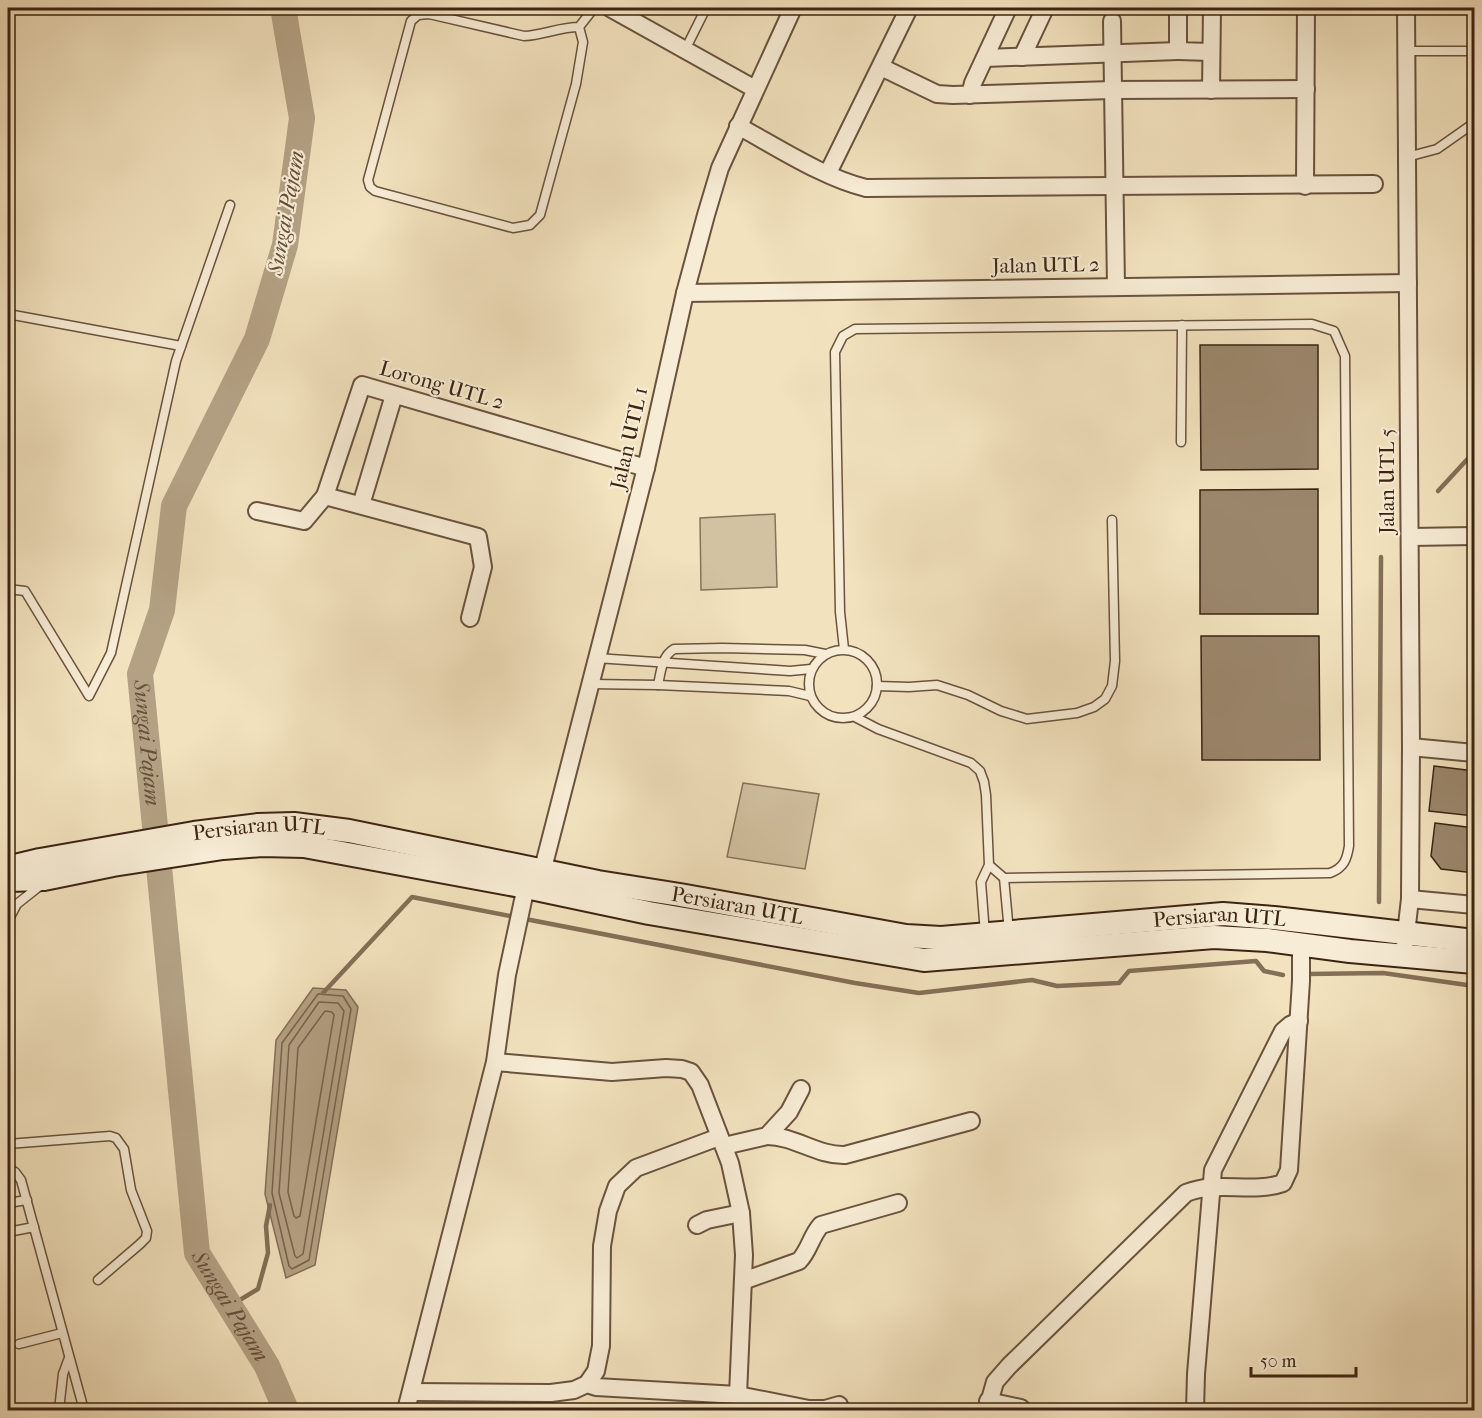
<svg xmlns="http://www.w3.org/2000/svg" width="1482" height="1418" viewBox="0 0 1482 1418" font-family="'IM FELL French Canon',serif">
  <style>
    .green { fill: #d3c2a1; stroke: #88725a; stroke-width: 1.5 }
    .water { fill: #b4a184; stroke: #846f57; stroke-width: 1.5 }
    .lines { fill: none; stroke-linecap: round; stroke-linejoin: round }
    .shore { stroke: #78624c; stroke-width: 1.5 }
    .stream { stroke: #846f57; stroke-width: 4.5 }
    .river { stroke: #b4a184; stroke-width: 26 }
    .building { fill: #9b866c; stroke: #3c2313; stroke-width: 1.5 }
    .lane-casing { stroke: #6a533e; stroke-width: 11 }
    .street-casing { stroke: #6a533e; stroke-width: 20 }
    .secondary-casing { stroke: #3c2313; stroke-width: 26 }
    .lane { stroke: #f7ecd5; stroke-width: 8 }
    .street { stroke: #f7ecd5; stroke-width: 16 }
    .secondary { stroke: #f7ecd5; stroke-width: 22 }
    .labels { text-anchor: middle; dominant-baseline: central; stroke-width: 4.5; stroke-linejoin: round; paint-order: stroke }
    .street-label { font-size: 21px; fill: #3c2313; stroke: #f7ecd5 }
    .water-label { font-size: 22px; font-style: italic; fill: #664f3b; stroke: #f7ecd5 }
  </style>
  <rect width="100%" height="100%" fill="#f2e2be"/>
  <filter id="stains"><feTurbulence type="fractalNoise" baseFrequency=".00333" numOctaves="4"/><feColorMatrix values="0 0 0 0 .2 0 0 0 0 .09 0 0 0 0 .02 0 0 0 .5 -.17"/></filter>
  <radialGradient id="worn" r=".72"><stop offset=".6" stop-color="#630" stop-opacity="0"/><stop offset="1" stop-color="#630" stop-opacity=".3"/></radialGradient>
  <g class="green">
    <path d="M 775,514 L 777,587 L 701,590 L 700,518 Z"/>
    <path d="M 743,783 L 819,794 L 805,869 L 727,857 Z"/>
  </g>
  <path class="water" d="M 313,988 L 346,990 L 358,1007 L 315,1265 L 286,1278 L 265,1194 L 276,1040 Z"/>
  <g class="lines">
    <g class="shore">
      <path d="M 318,994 L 343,996 L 351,1009 L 309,1260 L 292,1269 L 289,1266 L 272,1193 L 282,1043 Z"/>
      <path d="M 319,1002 L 338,1003 L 344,1011 L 303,1254 L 297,1258 L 295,1256 L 279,1193 L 289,1045 Z"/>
      <path d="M 325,1011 L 332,1012 L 334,1015 L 300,1216 L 296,1218 L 294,1216 L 288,1192 L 298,1048 Z"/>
    </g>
    <g class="stream">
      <path d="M 1438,491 L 1474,452"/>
      <path d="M 1379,902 L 1381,557"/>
      <path d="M 1307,974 L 1383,973 L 1474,986"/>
      <path d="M 323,993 L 412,897 L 855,983 L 919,993 L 1032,980 L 1057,986 L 1119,983 L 1129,971 L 1256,961 L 1264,971 L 1283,975"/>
      <path d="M 230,1306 L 258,1289 L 268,1253 L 266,1226 L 270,1205"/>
    </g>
    <path class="river" id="s1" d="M 283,8 L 302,118 L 285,245 L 257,339 L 174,506 L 162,610 L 140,674 L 197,1253 L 267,1366 L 286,1410"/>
  </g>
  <g class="building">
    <path d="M 1200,345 L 1318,345 L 1318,469 L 1201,470 Z"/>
    <path d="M 1318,489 L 1318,614 L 1200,614 L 1200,490 Z"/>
    <path d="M 1201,636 L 1319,636 L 1320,760 L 1202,760 Z"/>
    <path d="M 1434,766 L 1474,771 L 1474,816 L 1429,811 Z"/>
    <path d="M 1435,823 L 1474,828 L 1474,873 L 1441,869 L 1431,856 Z"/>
  </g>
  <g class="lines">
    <defs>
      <g id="lane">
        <path d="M 579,27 L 583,42 L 576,84 L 540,215 L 530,225 L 513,228 L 375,191 L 370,187 L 368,180 L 411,21 L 418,15 L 429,14 L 524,36 C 543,35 560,27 579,27 L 594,8"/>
        <path d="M 685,50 L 706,8"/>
        <path d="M 1407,51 L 1474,51"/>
        <path d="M 1407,157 L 1437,149 L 1474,123"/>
        <path d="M 8,314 L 181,346"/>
        <path d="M 1181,442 L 1182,325"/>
        <path d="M 8,589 L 25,591 L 89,696 L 111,653 L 176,361 L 230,205"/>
        <path d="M 844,649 L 840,612 L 835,352 L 843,336 L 855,329 L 1312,324 L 1334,331 L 1345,356 L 1349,846 C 1347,859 1344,868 1330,873 L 1004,878 L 989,865"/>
        <circle cx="843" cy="684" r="34"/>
        <path d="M 596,658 L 790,671 L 811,669"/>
        <path d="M 590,684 L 658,685 L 789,691 L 810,696"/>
        <path d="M 658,685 C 661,671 662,656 674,649 L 722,648 L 805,650 L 825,654"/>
        <path d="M 877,686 L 909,687 L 937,685 L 968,695 L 1001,711 L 1027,719 L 1077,713 L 1094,707 L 1105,699 L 1112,686 L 1115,661 L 1112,520"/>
        <path d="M 855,717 L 878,729 L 971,763 L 980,771 L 984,782 L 986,795 L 989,865 L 981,882 L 985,934"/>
        <path d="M 1004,878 L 1009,932"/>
        <path d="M 8,921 L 17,904 L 41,885"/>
        <path d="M 8,1144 L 110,1136 L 116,1138 L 124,1149 L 131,1190 L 147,1231 L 146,1238 L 140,1244 L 98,1280"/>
        <path d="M 8,1168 L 15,1172 L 21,1180 L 84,1410"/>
        <path d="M 8,1203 L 27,1200"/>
        <path d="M 8,1232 L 34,1227"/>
        <path d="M 19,1344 L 62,1333"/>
        <path d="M 59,1410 L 63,1374 L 69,1358"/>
      </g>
      <g id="street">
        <path d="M 610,8 L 755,89"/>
        <path d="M 1178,8 L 1178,51 L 1211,52"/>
        <path d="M 1112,21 L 1116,287"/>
        <path d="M 1022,57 L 1045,8"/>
        <path d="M 985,58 L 1178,51"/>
        <path d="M 881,67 L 937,94 L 953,95 L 1112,90 L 1306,89"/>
        <path d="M 1211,90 L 1212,8"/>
        <path d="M 970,95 L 973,83 L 1008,8"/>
        <path d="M 738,126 C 777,147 824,178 866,188 L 1374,184"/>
        <path d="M 828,173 L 909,8"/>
        <path d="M 1305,186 L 1306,8"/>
        <path d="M 685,293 L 1408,283"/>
        <path d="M 325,496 L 478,537 L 483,567 L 470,618"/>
        <path d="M 361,505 L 394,395"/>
        <path d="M 257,511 L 304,521 L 325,496 L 362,385 L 646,468"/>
        <path d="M 1410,537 L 1474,536"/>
        <path d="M 1411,747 L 1474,753"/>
        <path d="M 540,880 L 646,468 L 685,293 L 706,215 L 720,168 L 793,8"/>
        <path d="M 1410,899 L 1474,905"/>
        <path d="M 1405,942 L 1410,899 L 1411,747 L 1406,8"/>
        <path d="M 495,1062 L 612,1072 L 666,1068 L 682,1069 L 691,1072 L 700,1085 L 730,1163 L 741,1213 L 744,1255 L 738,1395"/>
        <path d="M 767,1136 C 795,1136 817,1156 845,1155 L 971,1121"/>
        <path d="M 724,1146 L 767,1136 L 789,1112 L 801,1089"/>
        <path d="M 697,1225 L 707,1220 L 741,1213"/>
        <path d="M 743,1281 L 799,1261 C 809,1251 811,1236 821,1225 L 898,1203"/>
        <path d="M 587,1384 L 596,1387 L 738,1395 L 809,1409 L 825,1409 L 839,1405"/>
        <path d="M 412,1392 L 551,1393 L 574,1390 L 587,1384 L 596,1371 L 601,1346 L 602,1246 L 608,1211 L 617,1186 L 636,1168 L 719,1137"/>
        <path d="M 988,1401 L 1021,1408"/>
        <path d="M 406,1410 L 495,1062 L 507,975 L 528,877"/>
        <path d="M 987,1410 L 995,1382 L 1009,1366 L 1186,1193 C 1217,1180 1252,1194 1283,1183 L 1289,1170 L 1301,981 L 1301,945"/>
        <path d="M 1195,1410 L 1196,1374 L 1213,1170 L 1283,1031 L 1290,1025 L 1299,1021"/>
      </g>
      <g id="secondary">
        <path id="s2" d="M 8,871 L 15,866 L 40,860 L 194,833 L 258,825 L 294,824 L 349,831 L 598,882 L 680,895 L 906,936 L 941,938 L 1223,914 L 1274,918 L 1474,941"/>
        <path d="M 8,880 L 44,879 L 113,865 L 223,848 L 262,845 L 304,846 L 526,887 L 649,913 L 924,960 L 1214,937 L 1267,940 L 1350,951 L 1474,962"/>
      </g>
    </defs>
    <use href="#lane" class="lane-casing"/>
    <use href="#street" class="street-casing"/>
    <use href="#secondary" class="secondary-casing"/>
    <use href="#lane" class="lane"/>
    <use href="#street" class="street"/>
    <use href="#secondary" class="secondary"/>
  </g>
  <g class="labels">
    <g class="street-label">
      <text transform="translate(1046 265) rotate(-1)">Jalan UTL 2</text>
      <text transform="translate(442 385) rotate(16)">Lorong UTL 2</text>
      <text transform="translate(629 438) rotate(-77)">Jalan UTL 1</text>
      <text transform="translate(1387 481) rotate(-90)">Jalan UTL 5</text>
      <text stroke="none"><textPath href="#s2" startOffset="256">Persiaran UTL</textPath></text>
      <text stroke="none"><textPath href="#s2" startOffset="742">Persiaran UTL</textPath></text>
      <text stroke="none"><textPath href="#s2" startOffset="1228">Persiaran UTL</textPath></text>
    </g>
    <g class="water-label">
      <text transform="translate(286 213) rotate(-80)">Sungai Pajam</text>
      <text stroke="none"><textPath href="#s1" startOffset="766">Sungai Pajam</textPath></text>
      <text stroke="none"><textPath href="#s1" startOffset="1341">Sungai Pajam</textPath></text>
    </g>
  </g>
  <rect width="1482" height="1418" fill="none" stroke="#f2e2be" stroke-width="30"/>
  <rect x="9" y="9" width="1464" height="1400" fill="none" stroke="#3c2313" stroke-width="3"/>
  <rect x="15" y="15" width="1452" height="1388" fill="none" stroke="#3c2313" stroke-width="1.5"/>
  <path d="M1251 1367v9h105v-9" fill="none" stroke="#3c2313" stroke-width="3"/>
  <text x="1260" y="1367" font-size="18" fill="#3c2313" stroke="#f7ecd5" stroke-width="4.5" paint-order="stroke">50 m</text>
  <rect width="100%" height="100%" filter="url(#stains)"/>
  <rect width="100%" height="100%" fill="url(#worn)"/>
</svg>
